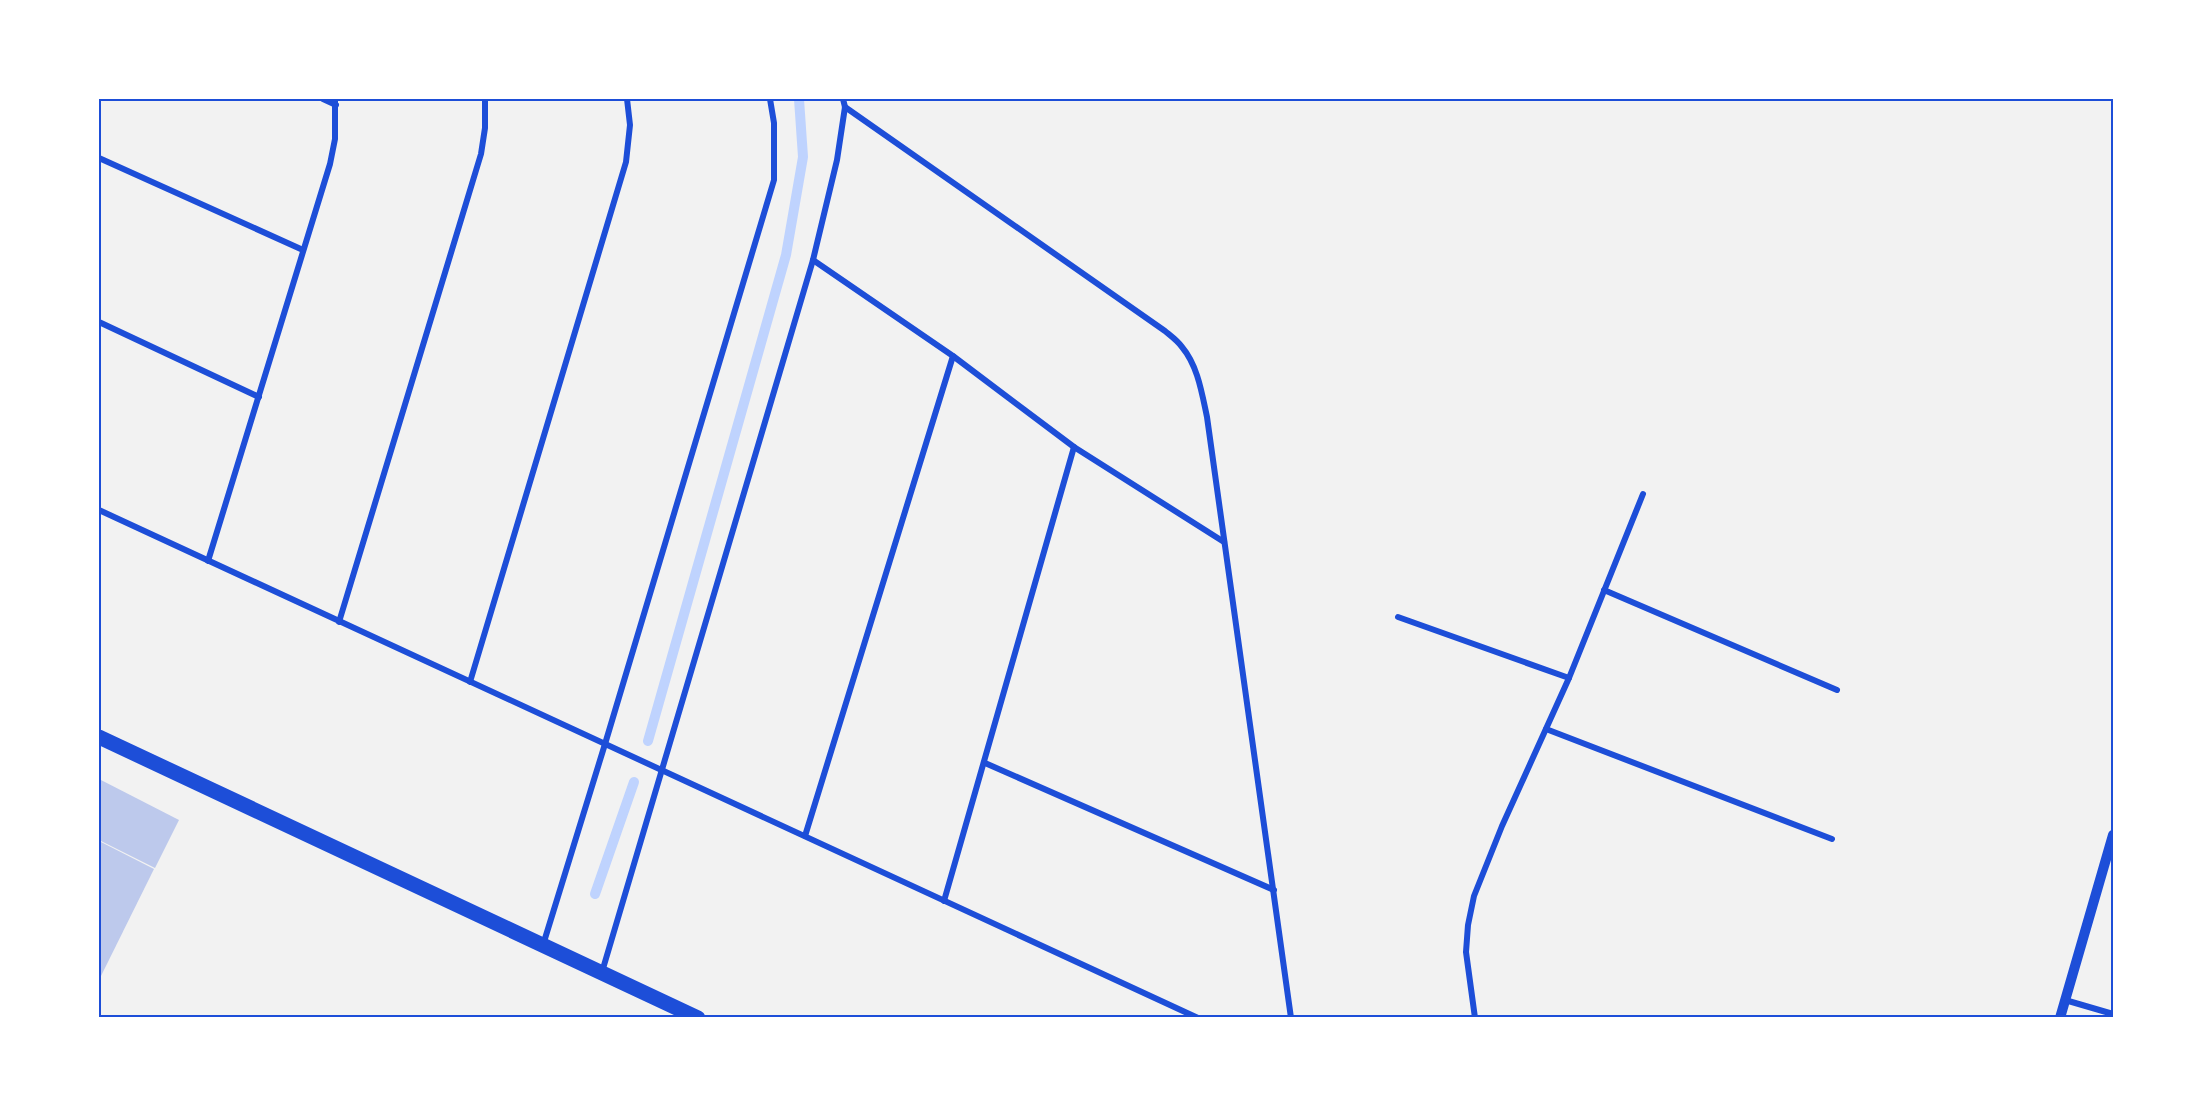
<svg xmlns="http://www.w3.org/2000/svg" width="2212" height="1117" viewBox="0 0 2212 1117" font-family="'Source Sans 3',sans-serif">
  <style>
    .lines { fill: none; stroke-linecap: round; stroke-linejoin: round }
    .stream { stroke: #bfd3fe; stroke-width: 10 }
    .building { fill: #bdc9ec }
    .minor { stroke: #1d4ed8; stroke-width: 6 }
    .tertiary { stroke: #1d4ed8; stroke-width: 10 }
    .primary { stroke: #1d4ed8; stroke-width: 15 }
    .neatline { fill: none; stroke: #1d4ed8; stroke-width: 2 }
  </style>
  <rect width="100%" height="100%" fill="#f2f2f2"/>
  <g class="lines">
    <g class="stream">
      <path d="M 648,741 L 786,255 L 803,157 L 799,99"/>
      <path d="M 595,894 L 634,782"/>
    </g>
  </g>
  <g class="building">
    <path d="M 99,779 L 179,820 L 155,868 L 99,840 Z"/>
    <path d="M 99,841 L 154,869 L 99,980 Z"/>
  </g>
  <g class="lines">
    <g class="minor">
      <path d="M 323,99 L 336,105"/>
      <path d="M 845,107 L 1165,331 C 1171,336 1178,341 1182,347 C 1198,366 1202,394 1207,417 L 1291,1018"/>
      <path d="M 99,158 L 303,250"/>
      <path d="M 813,260 L 953,356 L 1074,447 L 1224,542"/>
      <path d="M 99,322 L 259,397"/>
      <path d="M 99,510 L 1198,1018"/>
      <path d="M 208,561 L 330,164 L 335,139 L 335,99"/>
      <path d="M 1604,590 L 1837,690"/>
      <path d="M 1398,617 L 1569,678"/>
      <path d="M 339,622 L 481,154 L 485,128 L 485,99"/>
      <path d="M 470,682 L 626,162 L 630,125 L 627,99"/>
      <path d="M 1546,729 L 1832,839"/>
      <path d="M 985,763 L 1274,890"/>
      <path d="M 805,836 L 953,356"/>
      <path d="M 944,901 L 1074,447"/>
      <path d="M 543,945 L 605,744 L 774,180 L 774,123 L 770,99"/>
      <path d="M 602,972 L 813,260 L 837,160 L 845,107 L 843,99"/>
      <path d="M 2065,1000 L 2113,1014"/>
      <path d="M 1475,1018 L 1466,952 L 1468,925 L 1474,896 L 1502,826 L 1569,678 L 1643,494"/>
    </g>
    <path class="tertiary" d="M 2060,1018 L 2113,835"/>
    <path class="primary" d="M 99,737 L 698,1018"/>
  </g>
  <rect width="2212" height="1117" fill="none" stroke="#ffffff" stroke-width="201"/>
  <rect x="100" y="100" width="2012" height="916" class="neatline"/>
</svg>
